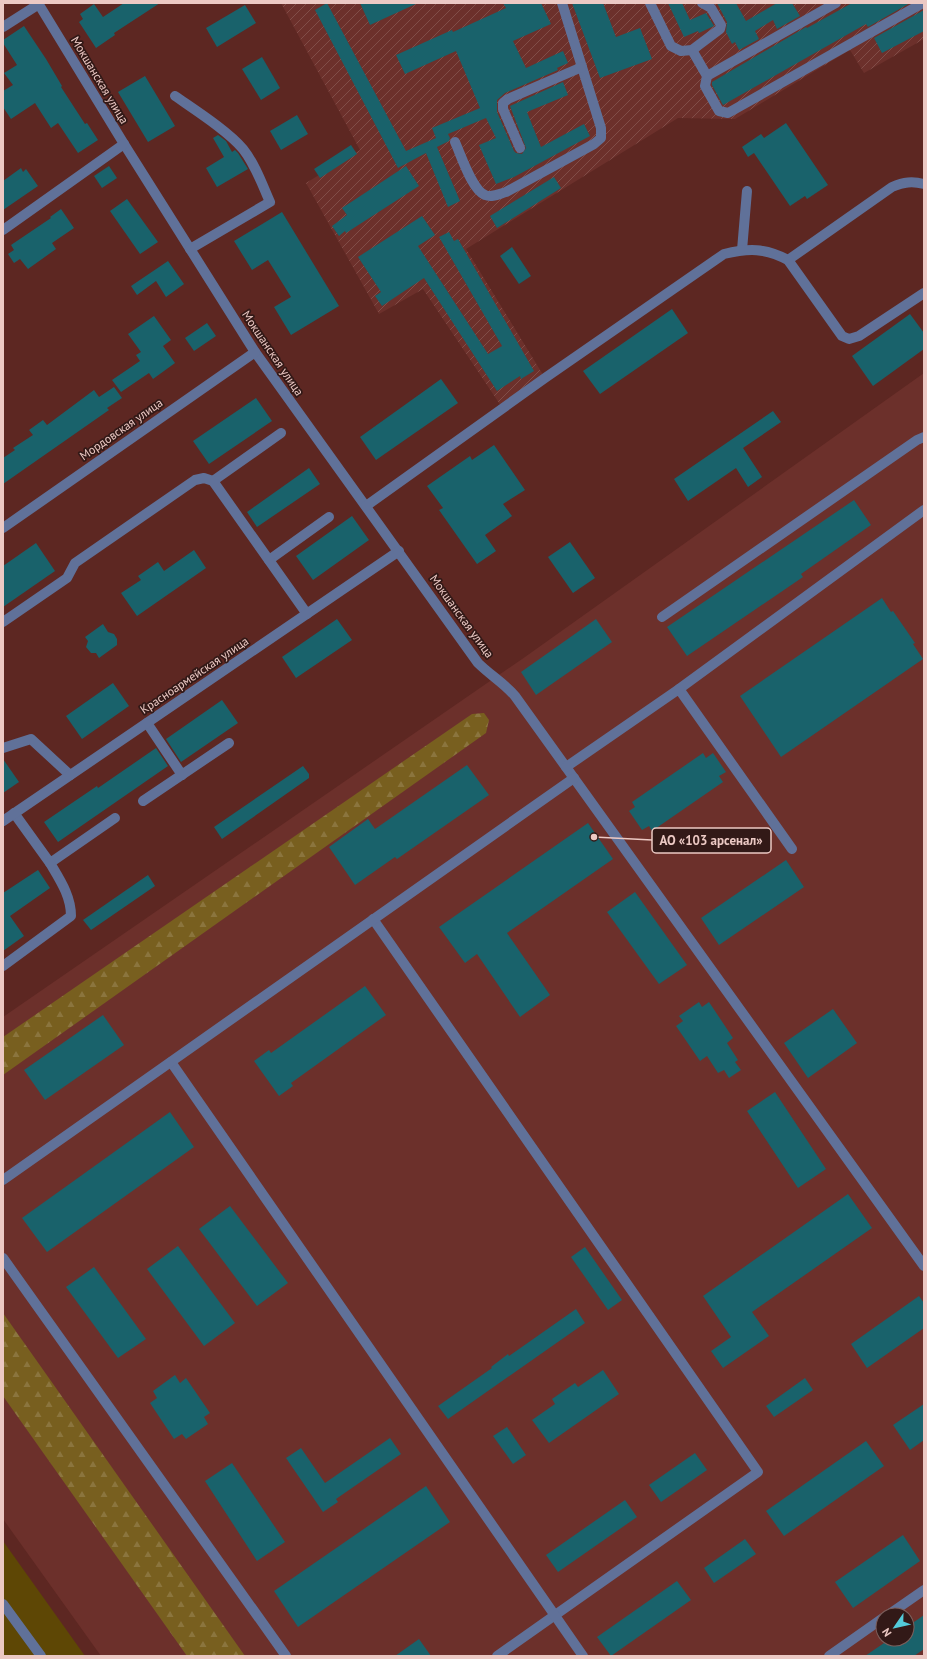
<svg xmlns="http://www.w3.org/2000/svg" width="927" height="1659" viewBox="0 0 927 1659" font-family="'PT Sans',sans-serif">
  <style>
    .built { fill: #6c302b; fill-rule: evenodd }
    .industrial { fill: url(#industrial-furrows) }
    .forest { fill: url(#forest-firs) }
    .green { fill: #5e4705 }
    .building { fill: #19626b }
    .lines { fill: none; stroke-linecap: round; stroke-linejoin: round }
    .minor { stroke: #607199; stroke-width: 10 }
    .labels { text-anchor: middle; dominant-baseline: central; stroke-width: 3.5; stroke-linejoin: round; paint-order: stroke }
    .street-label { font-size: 12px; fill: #ecc9c4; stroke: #321917 }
    .leader { fill: none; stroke: #ecc9c4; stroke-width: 1.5 }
    .callout-dot { fill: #ecc9c4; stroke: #321917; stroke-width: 1.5 }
    .callout { fill: #321917; stroke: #ecc9c4; stroke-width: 1.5 }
    .callout-label { font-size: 13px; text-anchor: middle; font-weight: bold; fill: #ecc9c4 }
  </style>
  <defs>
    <pattern id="industrial-furrows" width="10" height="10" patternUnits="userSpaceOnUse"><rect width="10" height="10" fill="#6c302b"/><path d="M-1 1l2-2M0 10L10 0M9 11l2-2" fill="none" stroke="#814d48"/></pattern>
    <pattern id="forest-firs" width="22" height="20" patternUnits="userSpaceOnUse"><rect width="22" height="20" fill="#785f1f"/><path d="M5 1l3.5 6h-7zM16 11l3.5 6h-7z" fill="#8b753e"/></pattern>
  </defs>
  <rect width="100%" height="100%" fill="#5d2722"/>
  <path class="built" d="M 924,373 L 924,1656 L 101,1656 L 3,1519 L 3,1017 L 525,657 ZM 883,1615 L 907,1615 L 907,1639 L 883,1639 Z"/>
  <path class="industrial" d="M 281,3 L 924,3 L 924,39 L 864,73 L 850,50 L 735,119 L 678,118 L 466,249 L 545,378 L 503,409 L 423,289 L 379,314 L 306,183 L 360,150 Z"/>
  <g class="forest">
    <path d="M 484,713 L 489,720 L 486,733 L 3,1075 L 3,1037 L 472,714 Z"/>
    <path d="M 3,1313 L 245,1656 L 187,1656 L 3,1396 Z"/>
  </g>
  <path class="green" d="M 3,1541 L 85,1656 L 3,1656 Z"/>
  <g class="building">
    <path d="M 124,3 L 160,3 L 114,33 L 115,35 L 96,48 L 79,22 L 83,19 L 80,14 L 94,4 L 103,17 Z"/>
    <path d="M 327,3 L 406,151 L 436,138 L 432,128 L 480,108 L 456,51 L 405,74 L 396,55 L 452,30 L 453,32 L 506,8 L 503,3 L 541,3 L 551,24 L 513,41 L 526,68 L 563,51 L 568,63 L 557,68 L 558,70 L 505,93 L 497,100 L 497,112 L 514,151 L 516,153 L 522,154 L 526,148 L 510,106 L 563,82 L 568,95 L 527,112 L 541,147 L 584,124 L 590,136 L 514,177 L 496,184 L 479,145 L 496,138 L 486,118 L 448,134 L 450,138 L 449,141 L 437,147 L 460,201 L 448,207 L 426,153 L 398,168 L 315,10 Z"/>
    <path d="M 360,3 L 418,3 L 370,25 Z"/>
    <path d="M 572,3 L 603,3 L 616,37 L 640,28 L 652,59 L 600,78 Z"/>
    <path d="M 668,3 L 682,3 L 690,20 L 706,13 L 714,26 L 699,33 L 698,31 L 684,37 Z"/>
    <path d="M 717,3 L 736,3 L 746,21 L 777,3 L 792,3 L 800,16 L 777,29 L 773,20 L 755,31 L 759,39 L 739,50 L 735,42 L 732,44 L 726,32 L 727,22 Z"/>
    <path d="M 852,3 L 910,3 L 868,27 L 866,24 L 723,105 L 712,85 L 712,82 L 806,27 L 807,28 Z"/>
    <path d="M 245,5 L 256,23 L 217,47 L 206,28 Z"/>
    <path d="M 924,10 L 924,31 L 882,53 L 874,38 Z"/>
    <path d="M 24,26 L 46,59 L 62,86 L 61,87 L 85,124 L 87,123 L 98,140 L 78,153 L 58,123 L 51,128 L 35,103 L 11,119 L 3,107 L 3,91 L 13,85 L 4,73 L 17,65 L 3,43 L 3,40 Z"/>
    <path d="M 262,57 L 280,88 L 261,100 L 242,69 Z"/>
    <path d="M 145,76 L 175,126 L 148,142 L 118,92 Z"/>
    <path d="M 297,115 L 308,134 L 281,150 L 270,131 Z"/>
    <path d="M 786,123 L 828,185 L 807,199 L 805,196 L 790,206 L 754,153 L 748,157 L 742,147 L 761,134 L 764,138 Z"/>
    <path d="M 218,135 L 226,141 L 232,152 L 235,150 L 238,153 L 248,169 L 217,187 L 206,168 L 224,157 L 213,138 Z"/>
    <path d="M 351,145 L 357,154 L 320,178 L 314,169 Z"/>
    <path d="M 109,166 L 117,178 L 102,188 L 94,176 Z"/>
    <path d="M 406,166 L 419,186 L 346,233 L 345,231 L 339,236 L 332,226 L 347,215 L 342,208 Z"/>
    <path d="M 21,168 L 23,172 L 26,169 L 38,186 L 3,210 L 3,181 Z"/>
    <path d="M 554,177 L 561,188 L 497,228 L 490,216 Z"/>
    <path d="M 127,199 L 158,242 L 140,254 L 110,211 Z"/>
    <path d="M 61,209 L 74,228 L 52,243 L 56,249 L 28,269 L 20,259 L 14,263 L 8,254 L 14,250 L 11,245 L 51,218 L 50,217 Z"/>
    <path d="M 282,212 L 339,306 L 291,335 L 274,307 L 291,297 L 268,260 L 252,270 L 234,241 Z"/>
    <path d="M 422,216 L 435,235 L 418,246 L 488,354 L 502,346 L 439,237 L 449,232 L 454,241 L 458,239 L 534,371 L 521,379 L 520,376 L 497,391 L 424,278 L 382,306 L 375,296 L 381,292 L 358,257 Z"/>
    <path d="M 512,247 L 531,276 L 519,284 L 500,256 Z"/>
    <path d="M 168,261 L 184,284 L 166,297 L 156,281 L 137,295 L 131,286 Z"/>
    <path d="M 672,309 L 688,333 L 600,394 L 583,371 Z"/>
    <path d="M 910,314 L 924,333 L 924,349 L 873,386 L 852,356 Z"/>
    <path d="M 154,316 L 171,340 L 163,346 L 175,363 L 153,379 L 149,373 L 121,392 L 112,380 L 140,361 L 136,355 L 141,352 L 128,334 Z"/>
    <path d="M 207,323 L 216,336 L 194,351 L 185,338 Z"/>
    <path d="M 441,379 L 458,403 L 376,460 L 360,437 Z"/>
    <path d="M 114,387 L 122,398 L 107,408 L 109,410 L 3,484 L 3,458 L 15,450 L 13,448 L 33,435 L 29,430 L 43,420 L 47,425 L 94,390 L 99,397 Z"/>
    <path d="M 256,398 L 272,421 L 209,464 L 193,441 Z"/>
    <path d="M 773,411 L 781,422 L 743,448 L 762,477 L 748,487 L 736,468 L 688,501 L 674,479 Z"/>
    <path d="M 494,445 L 525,490 L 503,504 L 512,516 L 485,535 L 496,551 L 477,564 L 439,510 L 443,508 L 427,486 L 470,456 L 472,460 Z"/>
    <path d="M 309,468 L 320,484 L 257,527 L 247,512 Z"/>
    <path d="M 854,500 L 871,525 L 801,574 L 803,577 L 687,656 L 667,627 Z"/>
    <path d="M 352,516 L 369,540 L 313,580 L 296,556 Z"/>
    <path d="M 570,542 L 595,578 L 573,593 L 548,557 Z"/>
    <path d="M 36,543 L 55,571 L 3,607 L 3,566 Z"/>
    <path d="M 194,550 L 206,568 L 137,616 L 121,593 L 141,580 L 138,576 L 158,562 L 164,571 Z"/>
    <path d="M 882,598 L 891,612 L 893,611 L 915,643 L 913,644 L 923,659 L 781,757 L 740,696 Z"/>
    <path d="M 337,619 L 352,640 L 296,678 L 282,657 Z"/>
    <path d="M 596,619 L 612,642 L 536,695 L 521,672 Z"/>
    <path d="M 103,624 L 108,632 L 114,634 L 117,639 L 117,645 L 99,658 L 96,653 L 91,653 L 86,647 L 88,641 L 85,637 Z"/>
    <path d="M 113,683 L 129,706 L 82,739 L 66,716 Z"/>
    <path d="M 222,700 L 238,723 L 181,762 L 166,739 Z"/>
    <path d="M 156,748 L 168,766 L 58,842 L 44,822 L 97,786 L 98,788 Z"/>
    <path d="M 703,753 L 706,758 L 713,753 L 726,772 L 719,776 L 723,782 L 652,831 L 649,826 L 642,830 L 629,811 L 635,807 L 632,802 Z"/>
    <path d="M 3,759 L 19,782 L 3,793 Z"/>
    <path d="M 467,765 L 489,795 L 397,859 L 395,857 L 355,885 L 329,847 L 368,819 L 375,829 Z"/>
    <path d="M 303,766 L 309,774 L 309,778 L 222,839 L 214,827 Z"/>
    <path d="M 588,823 L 613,859 L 507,933 L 550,995 L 520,1017 L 477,954 L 465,963 L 439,927 Z"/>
    <path d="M 786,860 L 804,887 L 719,945 L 701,918 Z"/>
    <path d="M 38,870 L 50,888 L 10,916 L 24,936 L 3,951 L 3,893 Z"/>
    <path d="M 148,875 L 155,886 L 91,930 L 83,920 Z"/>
    <path d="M 635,892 L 687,965 L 659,984 L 607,912 Z"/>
    <path d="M 365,986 L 386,1015 L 291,1083 L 293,1086 L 279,1096 L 254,1061 L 269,1050 L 271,1053 Z"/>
    <path d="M 699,1002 L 702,1007 L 709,1002 L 733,1038 L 727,1043 L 738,1060 L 735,1062 L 741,1070 L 729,1078 L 724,1070 L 718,1073 L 707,1056 L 700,1061 L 676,1026 L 683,1021 L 679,1016 Z"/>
    <path d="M 833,1009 L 857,1043 L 808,1078 L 784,1043 Z"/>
    <path d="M 103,1015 L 124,1045 L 45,1100 L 24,1070 Z"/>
    <path d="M 775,1092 L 826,1169 L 798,1188 L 747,1111 Z"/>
    <path d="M 170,1112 L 194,1147 L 47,1252 L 22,1218 Z"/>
    <path d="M 848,1194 L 872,1228 L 752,1312 L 769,1336 L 723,1368 L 711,1351 L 731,1337 L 703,1296 Z"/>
    <path d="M 230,1206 L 288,1283 L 257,1306 L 199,1229 Z"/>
    <path d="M 178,1246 L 235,1323 L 204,1346 L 147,1269 Z"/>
    <path d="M 585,1247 L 622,1300 L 608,1310 L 571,1257 Z"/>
    <path d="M 94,1267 L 146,1339 L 118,1358 L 66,1287 Z"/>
    <path d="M 919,1296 L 924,1303 L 924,1328 L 867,1368 L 851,1344 Z"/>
    <path d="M 576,1309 L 585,1323 L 448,1419 L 438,1406 L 492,1368 L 491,1367 L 508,1354 L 509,1356 Z"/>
    <path d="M 603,1370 L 619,1394 L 549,1443 L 532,1420 L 555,1404 L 552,1399 L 575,1383 L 578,1387 Z"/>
    <path d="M 175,1375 L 180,1383 L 186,1378 L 210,1413 L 204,1417 L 208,1424 L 186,1439 L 182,1434 L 174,1439 L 150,1403 L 157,1398 L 153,1391 Z"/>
    <path d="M 805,1378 L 813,1390 L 774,1417 L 766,1406 Z"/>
    <path d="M 924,1404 L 924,1440 L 910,1450 L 893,1425 Z"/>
    <path d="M 507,1427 L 526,1455 L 513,1464 L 493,1436 Z"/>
    <path d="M 390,1438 L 401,1454 L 336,1499 L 338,1502 L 323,1512 L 286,1458 L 301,1448 L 325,1483 Z"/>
    <path d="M 866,1441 L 884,1466 L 784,1536 L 766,1511 Z"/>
    <path d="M 695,1453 L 707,1470 L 661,1502 L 649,1485 Z"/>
    <path d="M 232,1463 L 285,1542 L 257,1561 L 205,1481 Z"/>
    <path d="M 426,1486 L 450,1522 L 298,1627 L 274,1591 Z"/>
    <path d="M 625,1500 L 637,1517 L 558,1572 L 546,1555 Z"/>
    <path d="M 903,1535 L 920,1561 L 853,1608 L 835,1582 Z"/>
    <path d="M 745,1539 L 756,1554 L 714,1583 L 704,1568 Z"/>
    <path d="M 677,1581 L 691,1600 L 611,1656 L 597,1637 Z"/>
    <path d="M 924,1615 L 924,1649 L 914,1656 L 865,1656 L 890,1639 L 907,1639 L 907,1627 Z"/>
    <path d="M 419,1639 L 431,1656 L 395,1656 Z"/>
  </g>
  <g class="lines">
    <g class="minor">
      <path d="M 38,3 L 124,144 L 255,352 L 478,663 C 490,675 504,683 515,696 L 924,1266"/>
      <path d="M 650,3 L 671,46 L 681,51 L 692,50 L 720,29 L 721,25 L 711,8 L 702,3"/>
      <path d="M 3,27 L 39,4"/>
      <path d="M 692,50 L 707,76 L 705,86 L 719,111 L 728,113 L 923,3"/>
      <path d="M 707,76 L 836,3"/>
      <path d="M 175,96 C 195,110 228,131 243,149 C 255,164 262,184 270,202 L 190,249"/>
      <path d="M 455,142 C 461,155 472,190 485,195 C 492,198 499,194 506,192 L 594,144 L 601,138 L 601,128 L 562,3"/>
      <path d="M 520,148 L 503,109 L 503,103 L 508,99 L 582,67"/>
      <path d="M 3,230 L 124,144"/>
      <path d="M 742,250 L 747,191"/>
      <path d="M 788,260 L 892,187 C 904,182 912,181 924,184"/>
      <path d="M 213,481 L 281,433"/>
      <path d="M 366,506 L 545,378 L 724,254 C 749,248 765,248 788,260 L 842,336 L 849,339 L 859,336 L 924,293"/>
      <path d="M 3,528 L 255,352"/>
      <path d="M 269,560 L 329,517"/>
      <path d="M 662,617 L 917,440 L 924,437"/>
      <path d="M 3,622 L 67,578 L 75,563 L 195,480 L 204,478 L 213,481 L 307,614"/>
      <path d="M 679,689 L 924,510"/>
      <path d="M 147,723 L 182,775"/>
      <path d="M 3,748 L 31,739 L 70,775"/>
      <path d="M 566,767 L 679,689 L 792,849"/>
      <path d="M 143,801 L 229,743"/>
      <path d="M 14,813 L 50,863 L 115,818"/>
      <path d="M 3,821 L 399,551"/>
      <path d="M 373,919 L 758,1472 L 497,1656"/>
      <path d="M 3,966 L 71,916 C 71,896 60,880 50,863"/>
      <path d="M 171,1062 L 583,1656"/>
      <path d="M 3,1180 L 574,778"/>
      <path d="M 3,1258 L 286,1656"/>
      <path d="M 3,1604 L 41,1656"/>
      <path d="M 888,1615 L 924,1590"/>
      <path d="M 829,1656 L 883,1618"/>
    </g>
  </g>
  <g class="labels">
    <g class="street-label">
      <text transform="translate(100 80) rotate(59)">Мокшанская улица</text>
      <text transform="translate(273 353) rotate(56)">Мокшанская улица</text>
      <text transform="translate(121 429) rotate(-35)">Мордовская улица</text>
      <text transform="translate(462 616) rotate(54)">Мокшанская улица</text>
      <text transform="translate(194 675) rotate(-34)">Красноармейская улица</text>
    </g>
  </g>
  <path class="leader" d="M594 837L652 840"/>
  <circle class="callout-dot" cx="594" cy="837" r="4"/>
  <rect class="callout" x="652" y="828" width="119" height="25" rx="4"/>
  <g class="callout-label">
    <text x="711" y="845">АО «103 арсенал»</text>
  </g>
  <rect width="927" height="1659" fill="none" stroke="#ecc9c4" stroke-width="8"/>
  <g transform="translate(895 1627) rotate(236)"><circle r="19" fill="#321917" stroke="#7c5f5c"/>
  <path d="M0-3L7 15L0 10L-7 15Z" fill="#53cbda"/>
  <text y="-6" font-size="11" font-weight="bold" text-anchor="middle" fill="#ecc9c4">N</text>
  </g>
</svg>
